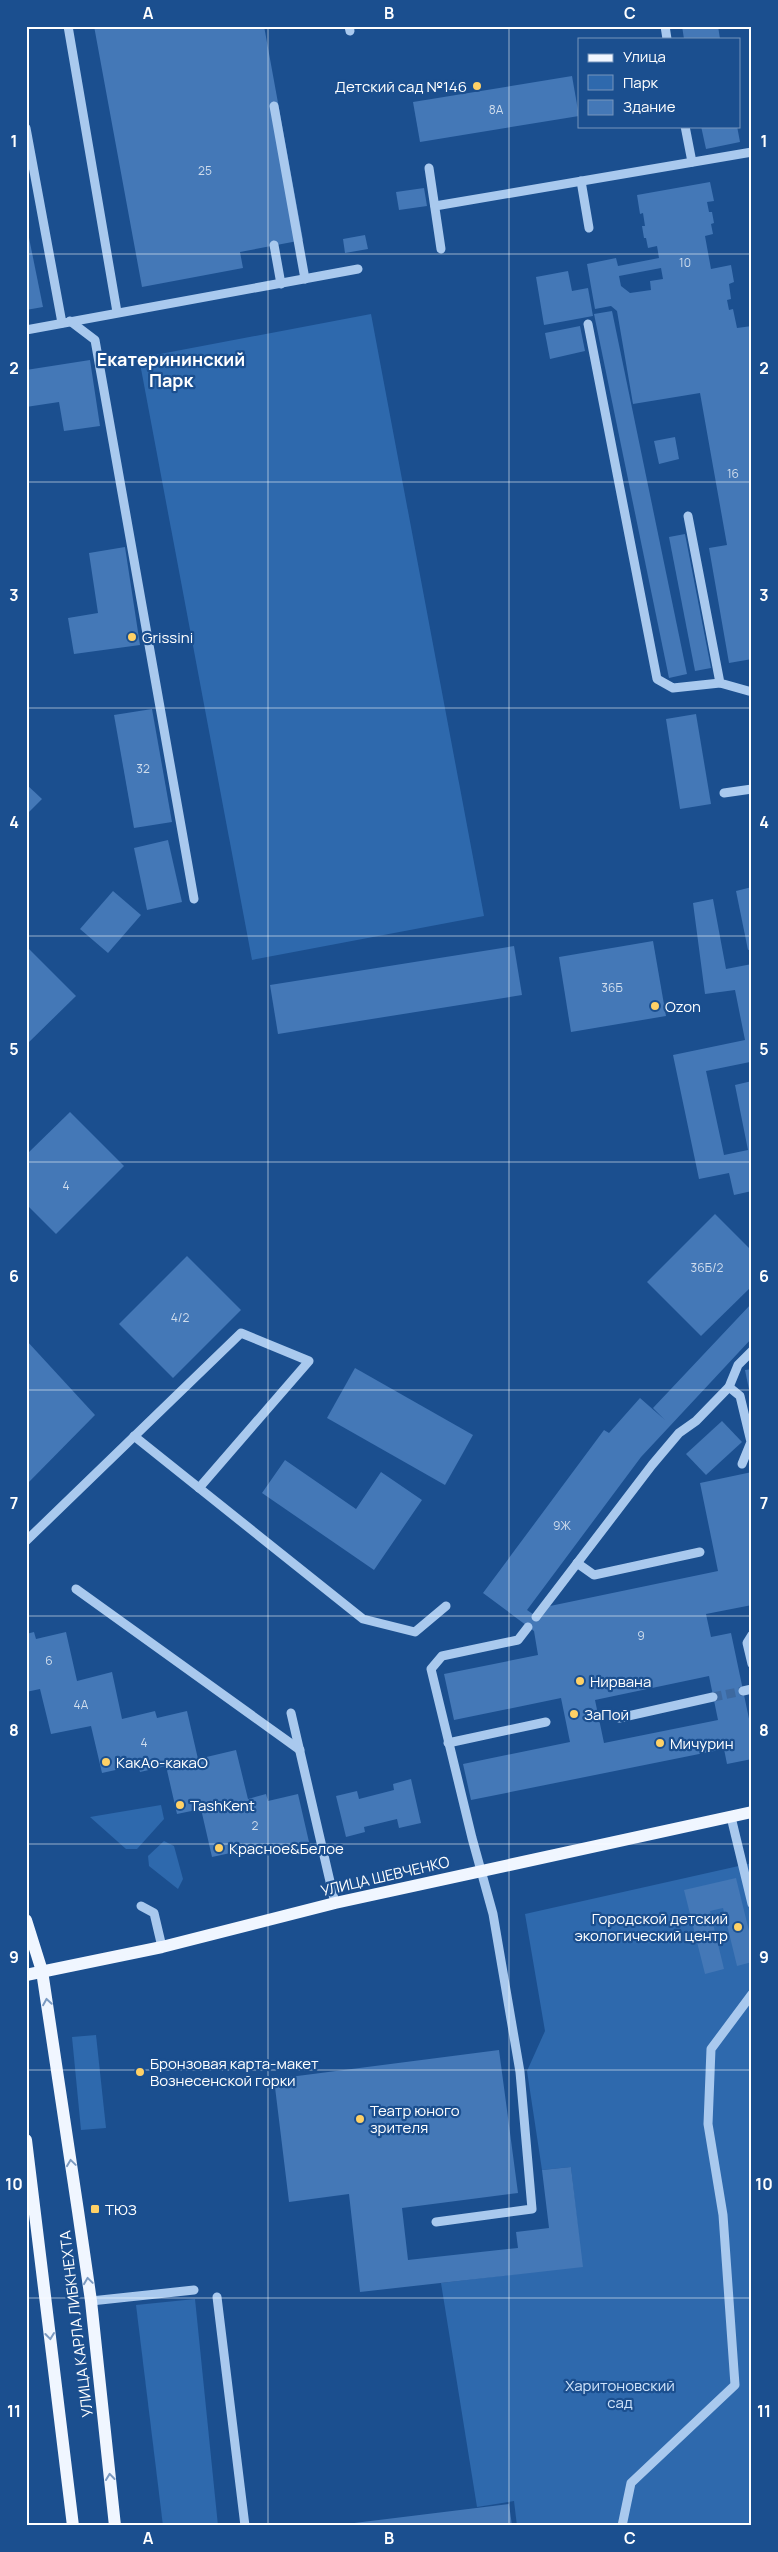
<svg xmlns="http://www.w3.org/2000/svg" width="778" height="2552" viewBox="0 0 778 2552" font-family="Manrope,sans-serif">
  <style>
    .green { fill: #2e69ad }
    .building { fill: #4478b7; fill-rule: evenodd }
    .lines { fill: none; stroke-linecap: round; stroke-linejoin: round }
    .minor-tunnel { stroke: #3d69a0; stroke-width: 9; stroke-dasharray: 9 4.5; stroke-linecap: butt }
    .minor { stroke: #a9c9ee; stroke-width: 9 }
    .major { stroke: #f0f6ff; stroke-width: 12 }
    .oneway { stroke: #7b9ac1 }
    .grid { fill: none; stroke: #fff; stroke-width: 1; stroke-opacity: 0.55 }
    .poi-dot { fill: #ffd166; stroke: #1b4f8f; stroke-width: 2 }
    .labels { text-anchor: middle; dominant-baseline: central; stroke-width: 4.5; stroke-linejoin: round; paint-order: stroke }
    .number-label { font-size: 12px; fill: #d0dded }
    .poi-label { font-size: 15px; fill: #fff; stroke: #1b4f8f; text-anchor: start }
    .street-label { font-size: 15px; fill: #fff; stroke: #1b4f8f }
    .park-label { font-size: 15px; fill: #cfe3fa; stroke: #1b4f8f }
    .quarter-label { font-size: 18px; font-weight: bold; fill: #fff; stroke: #1b4f8f }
    .neatline { fill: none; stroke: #fff; stroke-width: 2 }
    .grid-label { font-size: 16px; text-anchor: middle; font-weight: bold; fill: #fff }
  </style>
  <rect width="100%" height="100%" fill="#1b4f8f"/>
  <g class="green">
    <path d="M 371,314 L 484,916 L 252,960 L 139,358 Z"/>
    <path d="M 161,1805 L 164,1819 L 137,1849 L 126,1849 L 90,1817 Z"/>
    <path d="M 164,1841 L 174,1846 L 183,1879 L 178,1889 L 149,1866 L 148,1856 Z"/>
    <path d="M 752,1863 L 752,2526 L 517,2526 L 514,2501 L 477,2507 L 441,2283 L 582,2266 L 571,2167 L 542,2170 L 527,2071 L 545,2031 L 525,1914 Z"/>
    <path d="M 96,2035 L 106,2128 L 81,2130 L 72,2037 Z"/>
    <path d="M 195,2299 L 218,2526 L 163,2526 L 136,2305 Z"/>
  </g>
  <g class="building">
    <path d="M 94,26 L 264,26 L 303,240 L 240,252 L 243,268 L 142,287 Z"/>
    <path d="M 682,26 L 718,26 L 720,39 L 684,39 Z"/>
    <path d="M 572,76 L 579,116 L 420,142 L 413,102 Z"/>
    <path d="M 701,126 L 737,126 L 740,142 L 706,149 Z"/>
    <path d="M 710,182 L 714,201 L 707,202 L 709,212 L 712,212 L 714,223 L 711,224 L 713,234 L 705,236 L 711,269 L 731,265 L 734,282 L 729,284 L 731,299 L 727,300 L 729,310 L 733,309 L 737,328 L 752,326 L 752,659 L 729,663 L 709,548 L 727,545 L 700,393 L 633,404 L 617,311 L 611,306 L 595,309 L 587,264 L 616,258 L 618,266 L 659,258 L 657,246 L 648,248 L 646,238 L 644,238 L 642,226 L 645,226 L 643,213 L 640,214 L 637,195 ZM 661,268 L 663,279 L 650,281 L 651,290 L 630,293 L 621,286 L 619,276 Z"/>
    <path d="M 424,188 L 427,206 L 399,210 L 396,192 Z"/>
    <path d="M 26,223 L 43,307 L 26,310 Z"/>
    <path d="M 365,235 L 368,249 L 345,253 L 343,239 Z"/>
    <path d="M 568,271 L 572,291 L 588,288 L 593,316 L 544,325 L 536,277 Z"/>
    <path d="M 612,311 L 687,674 L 669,678 L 594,314 Z"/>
    <path d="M 580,326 L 585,351 L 550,359 L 545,333 Z"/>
    <path d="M 90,360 L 100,426 L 64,431 L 59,402 L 26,407 L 26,370 Z"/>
    <path d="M 675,437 L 679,459 L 659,464 L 654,441 Z"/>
    <path d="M 685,534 L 711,668 L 695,671 L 669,537 Z"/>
    <path d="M 125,547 L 140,645 L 74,654 L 68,618 L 98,613 L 89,553 Z"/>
    <path d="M 152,709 L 172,822 L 134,828 L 114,715 Z"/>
    <path d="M 696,714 L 711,804 L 680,809 L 666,719 Z"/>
    <path d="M 26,784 L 42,799 L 26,815 Z"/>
    <path d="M 168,840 L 182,902 L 147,910 L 134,848 Z"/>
    <path d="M 752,887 L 752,949 L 748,950 L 736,891 Z"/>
    <path d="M 113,891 L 141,915 L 108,953 L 80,929 Z"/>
    <path d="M 713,899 L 726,969 L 752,964 L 752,1067 L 750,1062 L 706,1071 L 724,1155 L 748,1150 L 735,1085 L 752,1081 L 752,1191 L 734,1195 L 729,1173 L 699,1179 L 673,1055 L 745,1040 L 735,990 L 705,994 L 693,903 Z"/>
    <path d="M 653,941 L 666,1016 L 571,1032 L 559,957 Z"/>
    <path d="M 26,946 L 76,996 L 26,1045 Z"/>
    <path d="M 514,946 L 522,995 L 278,1034 L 270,985 Z"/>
    <path d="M 70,1112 L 124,1166 L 56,1234 L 26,1204 L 26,1155 Z"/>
    <path d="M 715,1214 L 752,1251 L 752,1286 L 701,1336 L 647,1282 Z"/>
    <path d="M 187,1256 L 241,1310 L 173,1378 L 119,1324 Z"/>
    <path d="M 752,1303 L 752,1338 L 641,1457 L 527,1610 L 540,1619 L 550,1606 L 718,1571 L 700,1483 L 752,1472 L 752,1605 L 706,1614 L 711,1637 L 731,1633 L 752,1733 L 752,1759 L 727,1764 L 724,1749 L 471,1800 L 463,1764 L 570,1742 L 561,1698 L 454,1720 L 444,1674 L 538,1655 L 534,1631 L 483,1593 L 604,1430 L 609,1433 L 640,1398 L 665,1420 L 653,1408 ZM 709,1676 L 718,1720 L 604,1743 L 595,1700 Z"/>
    <path d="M 26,1340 L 95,1415 L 26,1485 Z"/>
    <path d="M 355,1368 L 473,1435 L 445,1485 L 327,1418 Z"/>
    <path d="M 752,1369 L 752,1399 L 751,1399 L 745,1370 Z"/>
    <path d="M 722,1421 L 742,1442 L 706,1475 L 686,1454 Z"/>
    <path d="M 285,1460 L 356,1509 L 381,1472 L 422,1500 L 374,1570 L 262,1493 Z"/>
    <path d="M 34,1632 L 36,1639 L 66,1632 L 77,1681 L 112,1672 L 122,1719 L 155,1711 L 157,1718 L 187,1711 L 198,1759 L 236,1750 L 248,1799 L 266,1794 L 268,1801 L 298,1794 L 309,1842 L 250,1855 L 249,1849 L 212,1857 L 201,1809 L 177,1814 L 166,1766 L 140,1772 L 138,1765 L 102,1773 L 91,1726 L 51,1734 L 40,1689 L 26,1692 L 26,1634 Z"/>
    <path d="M 411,1779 L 421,1823 L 399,1828 L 397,1819 L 364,1827 L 365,1832 L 346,1837 L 336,1796 L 357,1791 L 359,1799 L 394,1790 L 393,1784 Z"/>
    <path d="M 736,1878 L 752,1943 L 752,1962 L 737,1966 L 723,1908 L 710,1911 L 724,1969 L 705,1974 L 684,1890 Z"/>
    <path d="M 499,2050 L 518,2193 L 402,2208 L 408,2260 L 518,2248 L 516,2232 L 549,2228 L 542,2170 L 571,2167 L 583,2267 L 360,2292 L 349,2194 L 289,2202 L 274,2079 Z"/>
    <path d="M 509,2504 L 512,2526 L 338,2526 L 338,2525 Z"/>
  </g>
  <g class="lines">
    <path class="minor-tunnel" d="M 713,1697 L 743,1691"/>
    <g class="minor">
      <path d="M 68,26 L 117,312"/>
      <path d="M 349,26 L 350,31"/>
      <path d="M 665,26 L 667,39"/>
      <path d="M 274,106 L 305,279"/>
      <path d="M 685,126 L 692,162"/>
      <path d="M 26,128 L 62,323"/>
      <path d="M 429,168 L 441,249"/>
      <path d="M 581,181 L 589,228"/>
      <path d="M 435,206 L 752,152"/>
      <path d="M 274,245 L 281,284"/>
      <path d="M 70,321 L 95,340 L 194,899"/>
      <path d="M 588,324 L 657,679 L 673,688 L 720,683"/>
      <path d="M 26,330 L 358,269"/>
      <path d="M 688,516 L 720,683 L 752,692"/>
      <path d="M 724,793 L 752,789"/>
      <path d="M 729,1387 L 740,1396 L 751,1442 L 742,1464"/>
      <path d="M 134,1436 L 363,1619 L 415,1632 L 446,1606"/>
      <path d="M 26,1541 L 241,1333 L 309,1361 L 199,1488"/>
      <path d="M 577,1563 L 594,1575 L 700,1552"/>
      <path d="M 76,1589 L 300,1750"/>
      <path d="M 536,1617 L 652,1465 L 679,1433 L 696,1421 L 729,1387 L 738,1365 L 752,1351"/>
      <path d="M 752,1635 L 747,1643 L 752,1664"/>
      <path d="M 743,1691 L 752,1689"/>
      <path d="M 291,1713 L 335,1903"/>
      <path d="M 619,1718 L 713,1697"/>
      <path d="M 448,1743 L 546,1722"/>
      <path d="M 731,1817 L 752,1904"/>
      <path d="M 141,1906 L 154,1913 L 162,1947"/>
      <path d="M 436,2222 L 532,2209 L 520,2072 L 493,1914 L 472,1838 L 431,1669 L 442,1656 L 518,1640 L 528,1627"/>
      <path d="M 217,2297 L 245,2526"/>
      <path d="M 91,2301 L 194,2290"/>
      <path d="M 622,2526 L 631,2483 L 735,2385 L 723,2215 L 708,2124 L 711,2049 L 752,1994"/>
    </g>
    <g class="major">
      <path d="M 26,1920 L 42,1971 L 78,2211 L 91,2301 L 115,2526"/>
      <path d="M 26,1975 L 162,1947 L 335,1903 L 752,1812"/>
      <path d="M 26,2140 L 73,2526"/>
    </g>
  </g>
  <defs><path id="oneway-chevron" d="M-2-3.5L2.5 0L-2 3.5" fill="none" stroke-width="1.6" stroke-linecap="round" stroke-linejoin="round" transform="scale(1.25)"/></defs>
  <g class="oneway">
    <use href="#oneway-chevron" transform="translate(47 2002) rotate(-99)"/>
    <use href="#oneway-chevron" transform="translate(71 2163) rotate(-98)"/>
    <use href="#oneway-chevron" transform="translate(88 2281) rotate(-98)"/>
    <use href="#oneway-chevron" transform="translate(50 2336) rotate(83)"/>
    <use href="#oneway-chevron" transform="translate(110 2477) rotate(-96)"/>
  </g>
  <path class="grid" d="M 268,26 L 268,2526M 509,26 L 509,2526M 26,254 L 752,254M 26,482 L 752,482M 26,708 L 752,708M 26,936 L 752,936M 26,1162 L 752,1162M 26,1390 L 752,1390M 26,1616 L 752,1616M 26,1844 L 752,1844M 26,2070 L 752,2070M 26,2298 L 752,2298"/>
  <g class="poi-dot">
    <circle cx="477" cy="86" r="5"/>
    <circle cx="132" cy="637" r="5"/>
    <circle cx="655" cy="1006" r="5"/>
    <circle cx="580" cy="1681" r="5"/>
    <circle cx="574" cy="1714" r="5"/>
    <circle cx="660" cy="1743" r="5"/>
    <circle cx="106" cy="1762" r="5"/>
    <circle cx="180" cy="1805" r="5"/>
    <circle cx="219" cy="1848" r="5"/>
    <circle cx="738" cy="1927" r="5"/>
    <circle cx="140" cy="2072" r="5"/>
    <circle cx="360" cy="2119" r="5"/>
    <rect x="90" y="2204" width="10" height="10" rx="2.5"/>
  </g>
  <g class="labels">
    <g class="number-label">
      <text x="496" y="109">8А</text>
      <text x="205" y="170">25</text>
      <text x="685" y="262">10</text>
      <text x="733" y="473">16</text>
      <text x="143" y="768">32</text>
      <text x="612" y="987">36Б</text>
      <text x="66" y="1185">4</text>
      <text x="707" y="1267">36Б/2</text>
      <text x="180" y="1317">4/2</text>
      <text x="562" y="1525">9Ж</text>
      <text x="641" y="1635">9</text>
      <text x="49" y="1660">6</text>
      <text x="81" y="1704">4А</text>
      <text x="144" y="1742">4</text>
      <text x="255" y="1825">2</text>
    </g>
    <g class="poi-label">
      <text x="467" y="86" text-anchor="end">Детский сад №146</text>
      <text x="142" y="637">Grissini</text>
      <text x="665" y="1006">Ozon</text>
      <text x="590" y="1681">Нирвана</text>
      <text x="584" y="1714">ЗаПой</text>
      <text x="670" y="1743">Мичурин</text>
      <text x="116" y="1762">КакАо-какаО</text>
      <text x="190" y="1805">TashKent</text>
      <text x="229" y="1848">Красное&amp;Белое</text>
      <text x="728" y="1918" text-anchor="end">Городской детский<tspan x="728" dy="17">экологический центр</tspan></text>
      <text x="150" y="2063">Бронзовая карта-макет<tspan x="150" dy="17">Вознесенской горки</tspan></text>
      <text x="370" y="2110">Театр юного<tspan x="370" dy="17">зрителя</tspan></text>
      <text x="105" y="2209">ТЮЗ</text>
    </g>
    <g class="street-label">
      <text transform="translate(385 1876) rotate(-13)">УЛИЦА ШЕВЧЕНКО</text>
      <text transform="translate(76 2324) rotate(-97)">УЛИЦА КАРЛА ЛИБКНЕХТА</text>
    </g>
    <g class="park-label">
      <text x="620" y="2385">Харитоновский<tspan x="620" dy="17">сад</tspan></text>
    </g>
    <g class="quarter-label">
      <text x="171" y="359">Екатерининский<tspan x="171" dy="21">Парк</tspan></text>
    </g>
  </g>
  <rect width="778" height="2552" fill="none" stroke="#1b4f8f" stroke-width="55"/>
  <rect x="578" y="38" width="162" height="90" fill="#1b4f8f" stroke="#7695bc"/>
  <rect x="588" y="54" width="25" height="8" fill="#f0f6ff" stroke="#7695bc"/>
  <text x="623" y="62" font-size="15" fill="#ffffff">Улица</text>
  <rect x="588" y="75" width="25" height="15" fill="#2e69ad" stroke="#7695bc"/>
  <text x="623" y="88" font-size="15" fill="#ffffff">Парк</text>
  <rect x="588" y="100" width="25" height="15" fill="#4478b7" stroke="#7695bc"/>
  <text x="623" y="112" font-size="15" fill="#ffffff">Здание</text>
  <rect x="28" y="28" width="722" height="2496" class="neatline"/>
  <g class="grid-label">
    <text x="148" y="19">A</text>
    <text x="389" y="19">B</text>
    <text x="630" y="19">C</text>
    <text x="14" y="147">1</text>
    <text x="764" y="147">1</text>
    <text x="14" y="374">2</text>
    <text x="764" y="374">2</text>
    <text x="14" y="601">3</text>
    <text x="764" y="601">3</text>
    <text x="14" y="828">4</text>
    <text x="764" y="828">4</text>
    <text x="14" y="1055">5</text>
    <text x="764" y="1055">5</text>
    <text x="14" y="1282">6</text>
    <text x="764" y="1282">6</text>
    <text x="14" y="1509">7</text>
    <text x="764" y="1509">7</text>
    <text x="14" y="1736">8</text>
    <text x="764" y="1736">8</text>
    <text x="14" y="1963">9</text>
    <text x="764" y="1963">9</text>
    <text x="14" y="2190">10</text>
    <text x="764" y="2190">10</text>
    <text x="14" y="2417">11</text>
    <text x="764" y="2417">11</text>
    <text x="148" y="2544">A</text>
    <text x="389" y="2544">B</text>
    <text x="630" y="2544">C</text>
  </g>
</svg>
